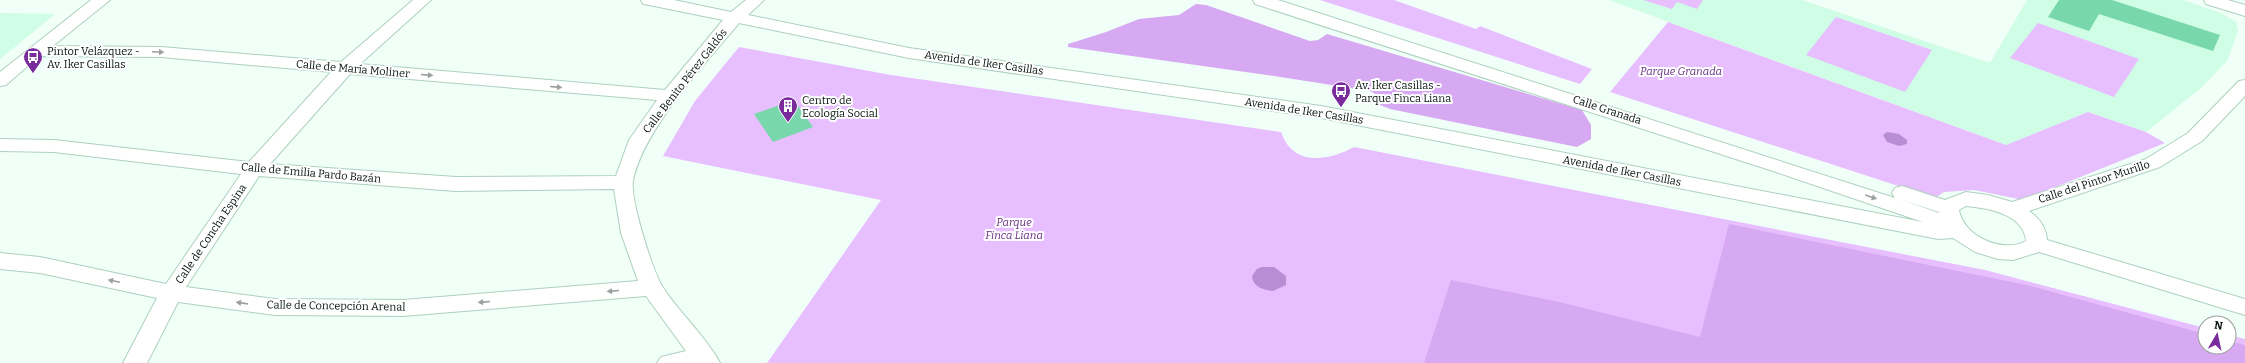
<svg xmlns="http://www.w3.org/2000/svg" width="2245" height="363" viewBox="0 0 2245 363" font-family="Bitter,serif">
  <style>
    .built { fill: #cffde5 }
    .green { fill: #e7bffe }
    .forest { fill: #d7a9f2 }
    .water { fill: #ba8cd3 }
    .building { fill: #78d8ac }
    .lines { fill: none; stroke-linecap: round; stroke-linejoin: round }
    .minor-casing { stroke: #add1be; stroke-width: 2 }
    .minor { fill: #fff; fill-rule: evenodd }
    .oneway { fill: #9ba19e }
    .labels { text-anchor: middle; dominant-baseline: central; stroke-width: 4; stroke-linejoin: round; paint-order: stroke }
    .poi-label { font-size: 11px; fill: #06130d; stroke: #fff; text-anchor: start }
    .street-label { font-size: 11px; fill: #06130d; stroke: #fff }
    .park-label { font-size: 11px; font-style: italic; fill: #672f82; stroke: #fff }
  </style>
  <rect width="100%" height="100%" fill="#f0fff7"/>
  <g class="built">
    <path d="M 1609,0 L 1802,0 L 1990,63 L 2027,0 L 2183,0 L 2221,13 L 2236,22 L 2238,31 L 2227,61 L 2201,88 L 2146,132 L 2088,112 L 2006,145 Z"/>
    <path d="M 0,13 L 55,14 L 0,59 Z"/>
  </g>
  <g class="green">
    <path d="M 1320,0 L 1394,0 L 1476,29 L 1480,26 L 1592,69 L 1580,84 Z"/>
    <path d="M 1643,0 L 1703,0 L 1697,9 L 1677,2 L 1672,9 Z"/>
    <path d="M 1836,17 L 1932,50 L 1905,92 L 1806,55 Z"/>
    <path d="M 1668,22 L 2006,145 L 2088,112 L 2146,132 L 2165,143 L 2023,200 L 1974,190 L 1944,192 L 1935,198 L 1610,92 Z"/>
    <path d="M 2038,23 L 2139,59 L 2114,97 L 2010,58 Z"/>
    <path d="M 739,47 L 891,75 L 1281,132 C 1293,167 1328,161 1354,147 L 1985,270 L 2205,328 L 2205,347 L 2229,347 L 2229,335 L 2245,339 L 2245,363 L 767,363 L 881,200 L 663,156 L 695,101 Z"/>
  </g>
  <g class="forest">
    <path d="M 1196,4 L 1206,5 L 1310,41 L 1318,40 L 1327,34 L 1582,110 L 1591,125 L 1591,139 L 1577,147 L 1390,109 L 1377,104 L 1377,95 L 1370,91 L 1274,76 L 1068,47 L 1068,44 L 1106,32 L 1139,19 L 1179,15 Z"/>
    <path d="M 1729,224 L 2031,286 L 2205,334 L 2205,347 L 2229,347 L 2229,341 L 2245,345 L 2245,363 L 1424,363 L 1451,280 L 1559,302 L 1700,337 Z"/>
  </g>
  <g class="water">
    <path d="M 1887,132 L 1899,134 L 1907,140 L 1907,144 L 1899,146 L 1887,142 L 1883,135 Z"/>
    <path d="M 1262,267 L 1274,267 L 1286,276 L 1286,285 L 1273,291 C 1263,290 1253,287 1252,276 L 1257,269 Z"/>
  </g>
  <g class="building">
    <path d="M 2059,0 L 2112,0 L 2220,35 L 2213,51 L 2099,14 L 2089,31 L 2048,17 Z"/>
    <path d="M 794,100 L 813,127 L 773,142 L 754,114 Z"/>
  </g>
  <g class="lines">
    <defs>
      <g id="minor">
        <path d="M 91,0 L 110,0 L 53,46 L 161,47 L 341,62 L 413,0 L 431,0 L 360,64 L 665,90 L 723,20 L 649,5 L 643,4 L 641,0 L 674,0 L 731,12 L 746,0 L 764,0 L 748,15 L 909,48 L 1321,106 L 1923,222 L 1773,171 L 1255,4 L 1253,0 L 1278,0 L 1895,198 L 1892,193 L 1895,188 L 1902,186 L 1945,200 L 1966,192 L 1988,195 L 2012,202 L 2146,159 L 2188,133 L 2239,81 L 2245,80 L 2245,96 L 2202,141 L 2160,167 L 2029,211 C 2039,218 2046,227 2047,240 L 2245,299 L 2245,315 L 2039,252 L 2013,260 L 1998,259 L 1975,252 L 1953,238 L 1938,239 L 1321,118 L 909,58 L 739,23 C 705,64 643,130 633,181 C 630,199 652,269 662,286 C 679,313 705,335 720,363 L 657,363 L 661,357 L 686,351 L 646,296 L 403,316 L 275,315 L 178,302 L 147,363 L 123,363 L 157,298 L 40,273 L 0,269 L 0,253 L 40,257 L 166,284 L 241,174 L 54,152 L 0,151 L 0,139 L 54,140 L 249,162 L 331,72 L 161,57 L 39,56 L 6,85 L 0,86 L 0,72 ZM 350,74 L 657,100 L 629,140 L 616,176 L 456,177 L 270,164 ZM 259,176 L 456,191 L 614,189 L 621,233 L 638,281 L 403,300 L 275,299 L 186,287 ZM 1899,199 L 1939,212 L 1939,213 ZM 1966,206 C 1988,208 2024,214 2026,241 C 2003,254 1963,236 1959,210 Z"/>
        <path d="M 2204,0 L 2228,0 L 2245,5 L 2245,16 L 2206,4 Z"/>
      </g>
    </defs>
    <use href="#minor" class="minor-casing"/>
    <use href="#minor" class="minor"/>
  </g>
  <defs><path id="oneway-solid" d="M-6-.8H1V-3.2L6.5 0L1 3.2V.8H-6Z"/></defs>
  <g class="oneway">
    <use href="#oneway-solid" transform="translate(158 52) rotate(2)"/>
    <use href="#oneway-solid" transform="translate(427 75) rotate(5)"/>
    <use href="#oneway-solid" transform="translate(556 87) rotate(5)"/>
    <use href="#oneway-solid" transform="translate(1871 197) rotate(19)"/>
    <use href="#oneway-solid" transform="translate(114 281) rotate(-168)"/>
    <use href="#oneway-solid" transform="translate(613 291) rotate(175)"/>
    <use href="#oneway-solid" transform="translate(484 302) rotate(175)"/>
    <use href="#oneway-solid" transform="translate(242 303) rotate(-172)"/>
  </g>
  <defs>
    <symbol id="bus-pin" viewBox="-11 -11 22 30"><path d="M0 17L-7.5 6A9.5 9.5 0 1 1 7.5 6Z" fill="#792b9c" stroke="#fff"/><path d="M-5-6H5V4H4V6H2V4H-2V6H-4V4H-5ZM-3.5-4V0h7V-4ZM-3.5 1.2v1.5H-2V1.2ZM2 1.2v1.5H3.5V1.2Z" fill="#fff"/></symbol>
    <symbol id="building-pin" viewBox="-11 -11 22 30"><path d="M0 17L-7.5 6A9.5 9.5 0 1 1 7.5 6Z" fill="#792b9c" stroke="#fff"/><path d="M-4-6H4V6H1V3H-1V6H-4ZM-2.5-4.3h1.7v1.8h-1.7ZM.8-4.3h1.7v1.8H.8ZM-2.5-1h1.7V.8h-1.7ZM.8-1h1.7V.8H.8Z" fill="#fff"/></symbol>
  </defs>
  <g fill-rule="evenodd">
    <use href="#bus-pin" x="22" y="46" width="22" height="30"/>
    <use href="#bus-pin" x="1330" y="80" width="22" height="30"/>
    <use href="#building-pin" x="777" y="95" width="22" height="30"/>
  </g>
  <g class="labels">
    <g class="poi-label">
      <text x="47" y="51">Pintor Velázquez -<tspan x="47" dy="13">Av. Iker Casillas</tspan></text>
      <text x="1355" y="85">Av. Iker Casillas -<tspan x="1355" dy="13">Parque Finca Liana</tspan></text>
      <text x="802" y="100">Centro de<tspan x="802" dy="13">Ecología Social</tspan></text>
    </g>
    <g class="street-label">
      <text transform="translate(984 63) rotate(8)">Avenida de Iker Casillas</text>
      <text transform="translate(353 69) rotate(5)">Calle de María Moliner</text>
      <text transform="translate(685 81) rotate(-52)">Calle Benito Pérez Galdós</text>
      <text transform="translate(1607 110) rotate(18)">Calle Granada</text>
      <text transform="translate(1304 111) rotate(9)">Avenida de Iker Casillas</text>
      <text transform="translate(1622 171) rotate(11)">Avenida de Iker Casillas</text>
      <text transform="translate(311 173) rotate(5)">Calle de Emilia Pardo Bazán</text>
      <text transform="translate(2094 182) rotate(-18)">Calle del Pintor Murillo</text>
      <text transform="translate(211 234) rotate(-56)">Calle de Concha Espina</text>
      <text transform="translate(336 306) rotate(1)">Calle de Concepción Arenal</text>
    </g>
    <g class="park-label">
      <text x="1681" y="71">Parque Granada</text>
      <text x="1014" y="222">Parque<tspan x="1014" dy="13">Finca Liana</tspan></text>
    </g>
  </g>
  <g transform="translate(2217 335) rotate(9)"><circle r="19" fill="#ffffff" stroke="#9ba19e"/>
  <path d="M0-3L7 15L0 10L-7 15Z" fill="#792b9c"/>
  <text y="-6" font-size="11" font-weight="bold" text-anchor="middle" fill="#06130d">N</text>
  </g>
</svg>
